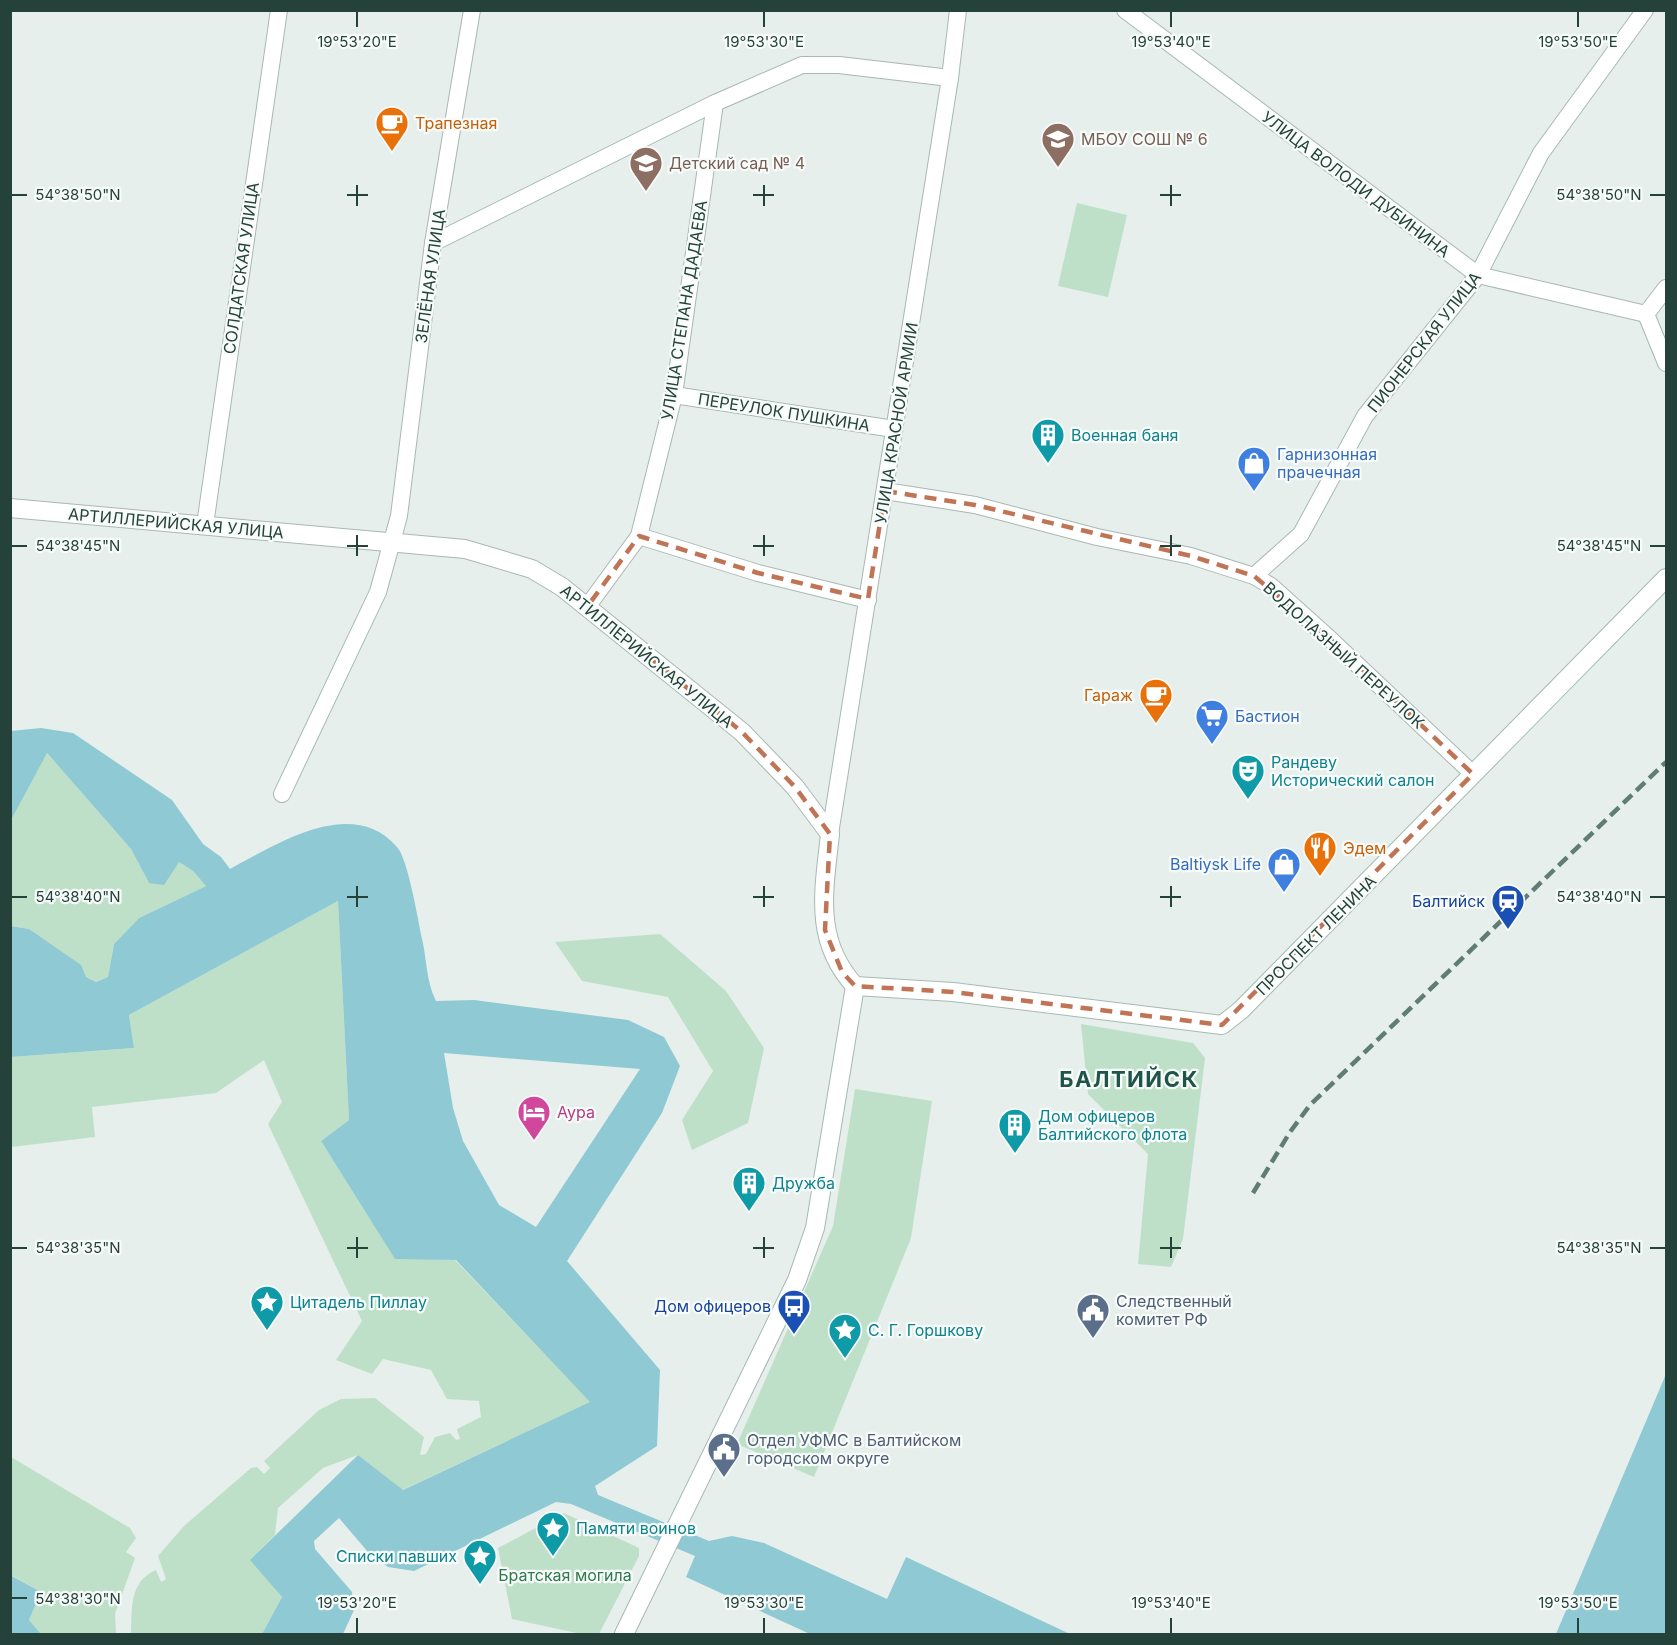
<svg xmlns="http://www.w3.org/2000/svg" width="1677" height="1645" viewBox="0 0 1677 1645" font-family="Inter,sans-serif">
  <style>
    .green { fill: #bfe0c8 }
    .water { fill: #8ec9d4; fill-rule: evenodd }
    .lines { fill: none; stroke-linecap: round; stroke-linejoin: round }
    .minor-casing { stroke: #a8b8b2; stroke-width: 18 }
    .tertiary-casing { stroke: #a8b8b2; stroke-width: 20 }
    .secondary-casing { stroke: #a4bbb3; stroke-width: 20 }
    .minor { stroke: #fff; stroke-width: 16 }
    .tertiary { stroke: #fff; stroke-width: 18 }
    .secondary { stroke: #fff; stroke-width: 18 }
    .rail { stroke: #5f7d75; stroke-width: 4.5; stroke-dasharray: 12 6; stroke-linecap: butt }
    .marked { fill: none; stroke: #c07456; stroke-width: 4.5; stroke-dasharray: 12 8; stroke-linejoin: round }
    .ticks { fill: none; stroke: #24423a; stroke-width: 2 }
    .labels { text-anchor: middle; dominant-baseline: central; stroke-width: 4.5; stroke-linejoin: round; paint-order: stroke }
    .food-label { font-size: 16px; fill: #c56008; stroke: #f7fbf9; text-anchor: start }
    .education-label { font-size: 16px; fill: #785e54; stroke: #f7fbf9; text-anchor: start }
    .street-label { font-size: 16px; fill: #24423a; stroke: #f7fbf9 }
    .culture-label { font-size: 16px; fill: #0d838f; stroke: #f7fbf9; text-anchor: start }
    .shop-label { font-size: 16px; fill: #366cbe; stroke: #f7fbf9; text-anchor: start }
    .transit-label { font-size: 16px; fill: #164399; stroke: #f7fbf9; text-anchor: end }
    .hotel-label { font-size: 16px; fill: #b23c85; stroke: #f7fbf9; text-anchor: start }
    .service-label { font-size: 16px; fill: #4e5e75; stroke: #f7fbf9; text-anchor: start }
    .park-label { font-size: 16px; fill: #2d7a4b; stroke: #f7fbf9 }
    .district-label { font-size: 22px; font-weight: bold; letter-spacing: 1.5px; fill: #1f5548; stroke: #f7fbf9 }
    .ticks-label { font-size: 15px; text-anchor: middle; fill: #24423a; stroke: #f7fbf9; stroke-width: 4.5; stroke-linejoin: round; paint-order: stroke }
  </style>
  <rect width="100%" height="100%" fill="#e6efeb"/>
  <g class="green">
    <path d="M 1077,203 L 1127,215 L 1108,297 L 1058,286 Z"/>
    <path d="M 46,752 L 131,849 L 149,883 L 179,862 L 193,871 L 206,886 L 139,918 L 114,944 L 108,977 L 96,982 L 86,977 L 29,929 L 11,926 L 11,820 Z"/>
    <path d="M 338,901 L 349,1120 L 321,1141 L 395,1258 L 455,1260 L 591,1402 L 402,1490 L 358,1455 L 323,1468 L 278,1508 L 275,1535 L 251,1559 L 282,1597 L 262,1634 L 131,1634 C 132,1610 129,1581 156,1570 L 161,1582 L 166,1579 L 158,1556 L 184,1526 L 251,1468 L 257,1467 L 264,1474 L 270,1468 L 264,1461 L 319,1410 L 341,1399 L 375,1398 L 424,1437 L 420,1455 L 426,1454 L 435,1437 L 450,1433 L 456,1440 L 460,1439 L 457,1429 L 481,1417 L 479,1401 L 447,1399 L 431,1370 L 383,1359 L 372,1374 L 336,1360 L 362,1321 L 268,1124 L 282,1102 L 264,1060 L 216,1093 L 92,1107 L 95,1137 L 11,1147 L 11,1057 L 134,1048 L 129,1015 Z"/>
    <path d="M 660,934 L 726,991 L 764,1048 L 748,1123 L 692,1150 L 682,1120 L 713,1071 L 668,997 L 582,981 L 555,942 Z"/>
    <path d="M 1081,1024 L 1193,1043 L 1205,1058 L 1183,1239 L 1171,1267 L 1138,1264 L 1148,1154 L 1088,1094 Z"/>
    <path d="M 855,1089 L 932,1101 L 911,1238 L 814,1477 L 737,1444 L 833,1226 Z"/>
    <path d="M 11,1457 L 130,1528 L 136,1538 L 126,1552 L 135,1558 L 115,1614 L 116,1634 L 41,1634 L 29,1620 L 41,1592 L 11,1575 Z"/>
    <path d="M 564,1513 L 639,1548 L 639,1556 L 599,1634 L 581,1634 L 512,1619 L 498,1548 Z"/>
  </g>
  <g class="water">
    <path d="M 41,728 L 73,733 L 172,800 L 203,844 L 221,857 L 230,869 C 277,844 352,795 397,847 C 408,859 418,920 422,939 C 427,960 426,981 436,1001 L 474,1000 L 628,1020 L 664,1037 L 680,1066 L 662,1113 L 567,1261 L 660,1370 L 657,1446 L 595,1486 L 598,1495 L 709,1541 L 732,1536 L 764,1543 L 887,1599 L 906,1557 L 1070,1634 L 810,1634 L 686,1577 L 695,1556 L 571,1504 L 556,1502 L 414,1571 L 388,1567 L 368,1552 L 339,1518 L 314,1541 L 315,1549 L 352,1592 L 354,1610 L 343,1634 L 262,1634 L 282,1597 L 250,1560 L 358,1455 L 403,1490 L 590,1402 L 456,1260 L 395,1259 L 321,1141 L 349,1120 L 338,901 L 129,1015 L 134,1048 L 11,1057 L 11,926 L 29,929 L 81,965 L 86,977 L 96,982 L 108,977 L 114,944 L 139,918 L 206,886 L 193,871 L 179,862 L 164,885 L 149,883 L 131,849 L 47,753 L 11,820 L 11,731 ZM 444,1053 L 640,1069 L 536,1227 L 499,1205 L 463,1141 L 453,1108 Z"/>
    <path d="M 1666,1374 L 1666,1634 L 1556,1634 Z"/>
    <path d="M 10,1575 L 41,1592 L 29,1620 L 41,1634 L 11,1634 Z"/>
  </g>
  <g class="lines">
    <defs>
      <g id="minor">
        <path d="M 1125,10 L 1478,275 L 1646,314"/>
        <path d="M 433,243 L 715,103 L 802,65 L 839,65 L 950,78"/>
        <path d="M 1666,288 L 1646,314 L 1666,363"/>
        <path d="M 674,395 L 894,429"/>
        <path d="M 885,491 L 975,505 L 1097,537 L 1191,556 L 1254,576 L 1271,586 L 1330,639 L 1473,774"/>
        <path d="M 205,525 L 279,10"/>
        <path d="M 639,536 L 758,573 L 868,600"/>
        <path d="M 1254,576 L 1301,534 L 1365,416 L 1478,275 L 1541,153 L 1645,10"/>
        <path d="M 587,607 L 639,536 L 674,395 L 715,103"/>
        <path d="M 282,794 L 378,592 L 399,516 L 433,243 L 472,10"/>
        <path d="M 830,834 L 950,78 L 958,10"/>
      </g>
      <path id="tertiary" d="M 10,508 L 465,549 L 532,569 L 562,587 L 742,732 L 795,787 L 830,834 C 824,891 813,940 855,986 L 815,1228 L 797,1280 L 624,1634"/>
      <path id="secondary" d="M 855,986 L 953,992 L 1222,1025 L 1241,1010 L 1666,578"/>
    </defs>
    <use href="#minor" class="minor-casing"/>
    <use href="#tertiary" class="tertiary-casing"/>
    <use href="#secondary" class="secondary-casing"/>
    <use href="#minor" class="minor"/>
    <use href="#tertiary" class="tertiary"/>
    <use href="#secondary" class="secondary"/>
    <path class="rail" d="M 1253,1193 L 1290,1132 L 1310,1105 L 1666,762"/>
  </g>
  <path class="marked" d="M 885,491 L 975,505 L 1191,556 L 1254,576 L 1330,639 L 1473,774 L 1222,1025 L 953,992 L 855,986 L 842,972 L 825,930 L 830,834 L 795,787 L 742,732 L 587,607 L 639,536 L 758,573 L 868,599 Z"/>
  <path class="ticks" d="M 357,12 L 357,27M 764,12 L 764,27M 1171,12 L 1171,27M 1578,12 L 1578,27M 357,185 L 357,206M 764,185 L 764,206M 1171,185 L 1171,206M 12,195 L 27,195M 347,195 L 368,195M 753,195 L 774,195M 1160,195 L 1181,195M 1650,195 L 1665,195M 357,535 L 357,556M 764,535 L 764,556M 1171,535 L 1171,556M 12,546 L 27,546M 347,546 L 368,546M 753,546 L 774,546M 1160,546 L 1181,546M 1650,546 L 1665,546M 357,886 L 357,907M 764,886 L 764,907M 1171,886 L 1171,907M 12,897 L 27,897M 347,897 L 368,897M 753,897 L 774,897M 1160,897 L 1181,897M 1650,897 L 1665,897M 357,1237 L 357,1258M 764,1237 L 764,1258M 1171,1237 L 1171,1258M 12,1248 L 27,1248M 347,1248 L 368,1248M 753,1248 L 774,1248M 1160,1248 L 1181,1248M 1650,1248 L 1665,1248M 12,1598 L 27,1598M 357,1618 L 357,1633M 764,1618 L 764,1633M 1171,1618 L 1171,1633M 1578,1618 L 1578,1633"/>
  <defs>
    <symbol id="cafe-pin" viewBox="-11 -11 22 30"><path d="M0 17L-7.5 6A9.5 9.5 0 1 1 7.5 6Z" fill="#e8710a" stroke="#f7fbf9"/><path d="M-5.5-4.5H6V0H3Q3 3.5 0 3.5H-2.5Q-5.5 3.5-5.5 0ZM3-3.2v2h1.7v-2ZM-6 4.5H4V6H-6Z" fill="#fff"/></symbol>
    <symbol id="school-pin" viewBox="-11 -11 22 30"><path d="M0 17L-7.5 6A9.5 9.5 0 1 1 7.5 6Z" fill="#8d6e63" stroke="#f7fbf9"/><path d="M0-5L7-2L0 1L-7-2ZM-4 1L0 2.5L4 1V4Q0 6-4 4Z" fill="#fff"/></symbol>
    <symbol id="building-pin" viewBox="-11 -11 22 30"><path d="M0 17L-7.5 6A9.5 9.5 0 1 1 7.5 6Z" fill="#0f9aa8" stroke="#f7fbf9"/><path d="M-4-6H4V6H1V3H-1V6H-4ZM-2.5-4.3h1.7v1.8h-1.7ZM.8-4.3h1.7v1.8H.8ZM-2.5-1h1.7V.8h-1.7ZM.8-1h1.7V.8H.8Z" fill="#fff"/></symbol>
    <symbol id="shop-pin" viewBox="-11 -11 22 30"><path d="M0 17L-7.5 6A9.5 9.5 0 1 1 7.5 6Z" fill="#3f7fe0" stroke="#f7fbf9"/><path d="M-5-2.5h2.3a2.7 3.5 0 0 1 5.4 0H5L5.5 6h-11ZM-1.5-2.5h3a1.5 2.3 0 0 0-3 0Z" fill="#fff"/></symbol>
    <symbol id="supermarket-pin" viewBox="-11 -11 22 30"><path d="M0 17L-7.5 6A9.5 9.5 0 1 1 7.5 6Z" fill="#3f7fe0" stroke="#f7fbf9"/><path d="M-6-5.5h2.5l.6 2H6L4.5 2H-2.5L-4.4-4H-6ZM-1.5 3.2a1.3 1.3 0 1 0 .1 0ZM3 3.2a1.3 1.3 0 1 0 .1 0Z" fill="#fff"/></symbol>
    <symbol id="theatre-pin" viewBox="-11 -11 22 30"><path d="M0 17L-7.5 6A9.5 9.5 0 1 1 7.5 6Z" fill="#0f9aa8" stroke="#f7fbf9"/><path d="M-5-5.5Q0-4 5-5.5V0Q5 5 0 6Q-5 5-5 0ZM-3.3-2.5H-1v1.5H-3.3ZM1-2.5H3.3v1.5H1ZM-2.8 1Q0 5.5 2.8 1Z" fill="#fff"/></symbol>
    <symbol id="restaurant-pin" viewBox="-11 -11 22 30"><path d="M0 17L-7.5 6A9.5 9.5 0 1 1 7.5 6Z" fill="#e8710a" stroke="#f7fbf9"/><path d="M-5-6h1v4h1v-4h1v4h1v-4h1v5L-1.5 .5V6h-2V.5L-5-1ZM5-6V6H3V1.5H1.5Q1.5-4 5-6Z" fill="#fff"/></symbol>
    <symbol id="station-pin" viewBox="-11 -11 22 30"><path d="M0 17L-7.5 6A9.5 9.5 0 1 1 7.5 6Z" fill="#1a4fb4" stroke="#f7fbf9"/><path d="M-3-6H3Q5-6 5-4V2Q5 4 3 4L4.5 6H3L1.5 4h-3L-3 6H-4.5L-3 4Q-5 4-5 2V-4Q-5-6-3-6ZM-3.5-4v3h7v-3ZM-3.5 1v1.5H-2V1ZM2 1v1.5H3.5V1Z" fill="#fff"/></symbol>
    <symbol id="hotel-pin" viewBox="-11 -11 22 30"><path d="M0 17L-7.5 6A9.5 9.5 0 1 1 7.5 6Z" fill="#d1479c" stroke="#f7fbf9"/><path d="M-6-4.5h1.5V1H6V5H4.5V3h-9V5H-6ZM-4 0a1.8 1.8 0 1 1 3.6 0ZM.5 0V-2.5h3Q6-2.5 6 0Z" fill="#fff"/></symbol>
    <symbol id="sight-pin" viewBox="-11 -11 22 30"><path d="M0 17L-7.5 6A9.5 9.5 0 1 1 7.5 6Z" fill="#0f9aa8" stroke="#f7fbf9"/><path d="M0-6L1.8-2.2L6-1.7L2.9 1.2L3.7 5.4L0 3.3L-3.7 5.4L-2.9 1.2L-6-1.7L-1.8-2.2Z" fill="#fff"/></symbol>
    <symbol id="bus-pin" viewBox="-11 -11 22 30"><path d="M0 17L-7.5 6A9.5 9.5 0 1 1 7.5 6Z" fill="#1a4fb4" stroke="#f7fbf9"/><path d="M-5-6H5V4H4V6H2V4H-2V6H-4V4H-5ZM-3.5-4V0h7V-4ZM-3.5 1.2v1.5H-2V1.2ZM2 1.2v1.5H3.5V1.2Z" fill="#fff"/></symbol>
    <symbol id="civic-pin" viewBox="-11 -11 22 30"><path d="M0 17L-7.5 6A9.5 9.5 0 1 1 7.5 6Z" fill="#5c6f8a" stroke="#f7fbf9"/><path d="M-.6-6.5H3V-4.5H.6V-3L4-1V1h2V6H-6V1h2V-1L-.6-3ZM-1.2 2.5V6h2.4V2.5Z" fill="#fff"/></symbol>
  </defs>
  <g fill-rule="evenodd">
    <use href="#cafe-pin" x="373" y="104" width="38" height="52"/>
    <use href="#school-pin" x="1039" y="120" width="38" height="52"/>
    <use href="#school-pin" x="627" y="144" width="38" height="52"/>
    <use href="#building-pin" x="1029" y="416" width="38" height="52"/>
    <use href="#shop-pin" x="1235" y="444" width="38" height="52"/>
    <use href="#cafe-pin" x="1137" y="676" width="38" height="52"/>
    <use href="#supermarket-pin" x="1193" y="697" width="38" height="52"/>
    <use href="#theatre-pin" x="1229" y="752" width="38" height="52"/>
    <use href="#restaurant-pin" x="1301" y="829" width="38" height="52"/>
    <use href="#shop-pin" x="1265" y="845" width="38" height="52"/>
    <use href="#station-pin" x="1489" y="882" width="38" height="52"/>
    <use href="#hotel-pin" x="515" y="1093" width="38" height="52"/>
    <use href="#building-pin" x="996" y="1106" width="38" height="52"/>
    <use href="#building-pin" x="730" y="1164" width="38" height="52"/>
    <use href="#sight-pin" x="248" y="1283" width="38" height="52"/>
    <use href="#bus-pin" x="775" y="1287" width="38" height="52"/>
    <use href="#civic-pin" x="1074" y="1291" width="38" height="52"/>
    <use href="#sight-pin" x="826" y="1311" width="38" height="52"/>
    <use href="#civic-pin" x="705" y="1430" width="38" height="52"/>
    <use href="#sight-pin" x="534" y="1509" width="38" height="52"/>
    <use href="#sight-pin" x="461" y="1537" width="38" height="52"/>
  </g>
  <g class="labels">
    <g class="food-label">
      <text x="415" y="123">Трапезная</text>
      <text x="1133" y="695" text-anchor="end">Гараж</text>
      <text x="1343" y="848">Эдем</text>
    </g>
    <g class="education-label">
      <text x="1081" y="139">МБОУ СОШ № 6</text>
      <text x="669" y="163">Детский сад № 4</text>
    </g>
    <g class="street-label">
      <text transform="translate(1356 184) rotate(37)">УЛИЦА ВОЛОДИ ДУБИНИНА</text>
      <text transform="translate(241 268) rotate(-82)">СОЛДАТСКАЯ УЛИЦА</text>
      <text transform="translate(430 276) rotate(-82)">ЗЕЛЁНАЯ УЛИЦА</text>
      <text transform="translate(684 310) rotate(-81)">УЛИЦА СТЕПАНА ДАДАЕВА</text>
      <text transform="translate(1424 342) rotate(-52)">ПИОНЕРСКАЯ УЛИЦА</text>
      <text transform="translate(784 412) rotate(9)">ПЕРЕУЛОК ПУШКИНА</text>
      <text transform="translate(896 423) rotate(-81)">УЛИЦА КРАСНОЙ АРМИИ</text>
      <text transform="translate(176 523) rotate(5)">АРТИЛЛЕРИЙСКАЯ УЛИЦА</text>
      <text transform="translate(1344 655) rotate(42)">ВОДОЛАЗНЫЙ ПЕРЕУЛОК</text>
      <text transform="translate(647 656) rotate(39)">АРТИЛЛЕРИЙСКАЯ УЛИЦА</text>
      <text transform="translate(1316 935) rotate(-45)">ПРОСПЕКТ ЛЕНИНА</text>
    </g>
    <g class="culture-label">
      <text x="1071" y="435">Военная баня</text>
      <text x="1271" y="762">Рандеву<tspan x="1271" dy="18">Исторический салон</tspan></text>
      <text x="1038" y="1116">Дом офицеров<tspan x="1038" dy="18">Балтийского флота</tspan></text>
      <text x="772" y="1183">Дружба</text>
      <text x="290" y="1302">Цитадель Пиллау</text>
      <text x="868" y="1330">С. Г. Горшкову</text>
      <text x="576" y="1528">Памяти воинов</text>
      <text x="457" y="1556" text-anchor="end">Списки павших</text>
    </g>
    <g class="shop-label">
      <text x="1277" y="454">Гарнизонная<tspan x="1277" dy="18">прачечная</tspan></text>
      <text x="1235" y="716">Бастион</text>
      <text x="1261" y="864" text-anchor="end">Baltiysk Life</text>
    </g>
    <g class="transit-label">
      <text x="1485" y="901">Балтийск</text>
      <text x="771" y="1306">Дом офицеров</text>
    </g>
    <g class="hotel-label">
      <text x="557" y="1112">Аура</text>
    </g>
    <g class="service-label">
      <text x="1116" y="1301">Следственный<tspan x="1116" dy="18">комитет РФ</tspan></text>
      <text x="747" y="1440">Отдел УФМС в Балтийском<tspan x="747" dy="18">городском округе</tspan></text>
    </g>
    <g class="park-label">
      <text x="565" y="1575">Братская могила</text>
    </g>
    <g class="district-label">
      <text x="1129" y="1079">БАЛТИЙСК</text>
    </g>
  </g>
  <g class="ticks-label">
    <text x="357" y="47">19°53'20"E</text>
    <text x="764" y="47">19°53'30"E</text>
    <text x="1171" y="47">19°53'40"E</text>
    <text x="1578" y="47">19°53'50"E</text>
    <text x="78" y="200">54°38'50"N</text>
    <text x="1599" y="200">54°38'50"N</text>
    <text x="78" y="551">54°38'45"N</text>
    <text x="1599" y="551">54°38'45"N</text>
    <text x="78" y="902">54°38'40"N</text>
    <text x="1599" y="902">54°38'40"N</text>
    <text x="78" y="1253">54°38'35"N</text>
    <text x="1599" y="1253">54°38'35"N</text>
    <text x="78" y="1604">54°38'30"N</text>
    <text x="357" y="1608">19°53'20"E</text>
    <text x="764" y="1608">19°53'30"E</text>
    <text x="1171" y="1608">19°53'40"E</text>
    <text x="1578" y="1608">19°53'50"E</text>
  </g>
  <rect width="1677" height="1645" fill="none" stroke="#24423a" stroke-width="24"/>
</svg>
